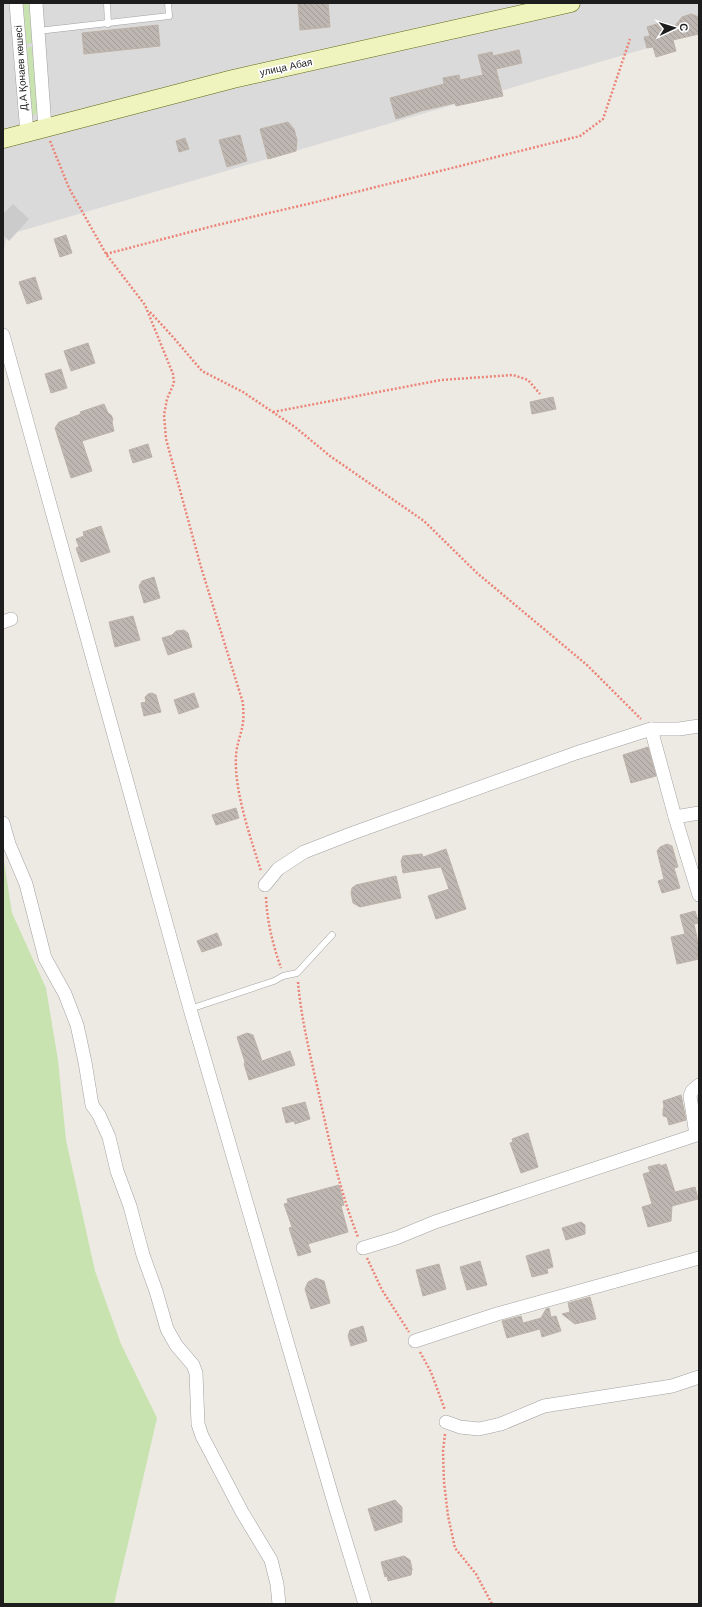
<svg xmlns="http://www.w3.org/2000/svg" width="702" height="1607" viewBox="0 0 702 1607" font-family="Helvetica,sans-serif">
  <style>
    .residential { fill: #dbdada }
    .religious { fill: #cbcbcb }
    .grass { fill: #c8e3af }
    .building { fill: url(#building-back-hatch); stroke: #bdb2a8 }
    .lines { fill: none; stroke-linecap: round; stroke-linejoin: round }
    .service-casing { stroke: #a1a1a1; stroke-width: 7 }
    .minor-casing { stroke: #a1a1a1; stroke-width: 14 }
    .secondary-casing { stroke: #5e6910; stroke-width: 19 }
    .path { stroke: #eb8477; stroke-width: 2.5; stroke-dasharray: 2 2; stroke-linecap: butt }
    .service { stroke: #fff; stroke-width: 6 }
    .minor { stroke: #fff; stroke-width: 13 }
    .secondary { stroke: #eff3bd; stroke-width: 18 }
    .labels { text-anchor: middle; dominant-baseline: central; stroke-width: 3.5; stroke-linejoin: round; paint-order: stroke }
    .street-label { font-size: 10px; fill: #1d1d1d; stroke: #fff }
  </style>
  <defs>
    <pattern id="building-back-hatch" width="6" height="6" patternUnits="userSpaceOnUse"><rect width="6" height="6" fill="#bdb6b1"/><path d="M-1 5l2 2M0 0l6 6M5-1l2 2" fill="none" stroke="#a29c98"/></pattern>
  </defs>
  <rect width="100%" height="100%" fill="#edeae4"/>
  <path class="residential" d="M 3,3 L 699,3 L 699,33 L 7,235 L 3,255 Z"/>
  <path class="religious" d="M 13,204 L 29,219 L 9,241 L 3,235 L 3,214 Z"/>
  <g class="grass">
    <path d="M 23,3 L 29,3 L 32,43 L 26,44 Z"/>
    <path d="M 27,47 L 32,47 L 39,114 L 31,115 Z"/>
    <path d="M 3,855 L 12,913 L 46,988 L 58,1060 L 66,1140 L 95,1271 L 121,1344 L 157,1418 L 114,1604 L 3,1604 Z"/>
  </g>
  <g class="building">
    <path d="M 298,3 L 328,3 L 330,27 L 300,30 Z"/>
    <path d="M 691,14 L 699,17 L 699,34 L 673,40 L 676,51 L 656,57 L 653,47 L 647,48 L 644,37 L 650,36 L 647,27 L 663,22 L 674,27 L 682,17 Z"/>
    <path d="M 158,25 L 160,46 L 84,54 L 82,33 Z"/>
    <path d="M 519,50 L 522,63 L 496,69 L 503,96 L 456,106 L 455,103 L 421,111 L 396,119 L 390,98 L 444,84 L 443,78 L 459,75 L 460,80 L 483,75 L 478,55 L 492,52 L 493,56 Z"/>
    <path d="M 288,122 L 294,129 L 297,140 L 296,151 L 268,159 L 260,129 Z"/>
    <path d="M 240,135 L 247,161 L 227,167 L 219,140 Z"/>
    <path d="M 185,138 L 189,149 L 179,152 L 176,141 Z"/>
    <path d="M 66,235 L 72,253 L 60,257 L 54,239 Z"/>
    <path d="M 35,277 L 42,299 L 27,304 L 19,282 Z"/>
    <path d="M 88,343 L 95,363 L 71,371 L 64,351 Z"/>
    <path d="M 61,369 L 67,388 L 51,393 L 45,374 Z"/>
    <path d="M 553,397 L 556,409 L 532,414 L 530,402 Z"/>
    <path d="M 104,404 L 108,413 L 111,415 L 113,419 L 112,422 L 114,431 L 82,441 L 92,471 L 71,478 L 55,428 L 59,422 L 81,414 L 80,412 Z"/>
    <path d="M 148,444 L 152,457 L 133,463 L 129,450 Z"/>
    <path d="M 101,526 L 110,552 L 81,562 L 76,548 L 79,547 L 76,539 L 84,536 L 83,532 Z"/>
    <path d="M 154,577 L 160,598 L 144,603 L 139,586 L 142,581 Z"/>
    <path d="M 133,616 L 140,640 L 115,647 L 109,622 Z"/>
    <path d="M 184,630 L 188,633 L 192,647 L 168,655 L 162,638 L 172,635 L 176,631 Z"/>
    <path d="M 152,693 L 156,695 L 161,712 L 144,716 L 141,703 L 146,702 L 145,697 L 148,694 Z"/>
    <path d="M 194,693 L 199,707 L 179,714 L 174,700 Z"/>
    <path d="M 648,747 L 656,776 L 631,783 L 623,755 Z"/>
    <path d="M 236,808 L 239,818 L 216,825 L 212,815 Z"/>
    <path d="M 667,844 L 672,846 L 678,867 L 674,868 L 680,888 L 662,893 L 658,881 L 664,879 L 657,851 L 660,847 Z"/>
    <path d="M 446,849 L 466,909 L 436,919 L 428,896 L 449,889 L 441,867 L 403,873 L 401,861 L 403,856 L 422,854 L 423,857 Z"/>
    <path d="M 396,876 L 401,898 L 360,907 L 353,903 L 351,893 L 352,888 L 356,885 Z"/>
    <path d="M 695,911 L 699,923 L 694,924 L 699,947 L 699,959 L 677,964 L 671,937 L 685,934 L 680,915 Z"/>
    <path d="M 217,933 L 222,945 L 202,952 L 197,941 Z"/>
    <path d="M 247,1033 L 253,1035 L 262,1061 L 290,1051 L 295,1065 L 249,1080 L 244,1064 L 245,1062 L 237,1037 Z"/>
    <path d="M 681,1095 L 686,1120 L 669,1125 L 667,1117 L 663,1116 L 663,1110 L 664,1106 L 663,1101 Z"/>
    <path d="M 305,1102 L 310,1119 L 295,1124 L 294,1121 L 286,1123 L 282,1108 Z"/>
    <path d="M 528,1133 L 538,1167 L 521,1173 L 510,1143 L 513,1142 L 512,1139 Z"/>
    <path d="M 660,1164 L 660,1166 L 666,1164 L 675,1192 L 695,1187 L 698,1199 L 672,1206 L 671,1221 L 648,1227 L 642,1207 L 652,1204 L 643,1174 L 650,1172 L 648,1167 Z"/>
    <path d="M 339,1185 L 344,1205 L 341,1206 L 348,1232 L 308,1244 L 311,1252 L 298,1256 L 289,1228 L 292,1227 L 284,1204 L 288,1203 L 287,1199 Z"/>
    <path d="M 581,1222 L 585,1225 L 585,1234 L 566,1240 L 562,1228 Z"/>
    <path d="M 549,1249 L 553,1267 L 547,1269 L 548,1273 L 532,1277 L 526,1256 Z"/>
    <path d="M 480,1261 L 487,1285 L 467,1290 L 460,1267 Z"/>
    <path d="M 439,1264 L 446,1289 L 423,1296 L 416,1270 Z"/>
    <path d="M 316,1278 L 324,1281 L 330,1303 L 311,1309 L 305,1289 L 308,1282 Z"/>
    <path d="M 590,1297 L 596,1319 L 575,1324 L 562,1314 L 570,1312 L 568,1303 Z"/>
    <path d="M 549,1308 L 551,1317 L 556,1316 L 561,1331 L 542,1337 L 540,1329 L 507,1338 L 502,1321 L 521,1316 L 523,1323 L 541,1318 L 546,1309 Z"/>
    <path d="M 363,1326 L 367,1341 L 351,1346 L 348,1336 L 350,1330 Z"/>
    <path d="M 395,1500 L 402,1507 L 402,1522 L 375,1531 L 368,1509 Z"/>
    <path d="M 404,1556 L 410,1560 L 412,1569 L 411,1575 L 388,1581 L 387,1576 L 385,1577 L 381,1562 Z"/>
  </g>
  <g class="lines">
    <defs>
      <g id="service">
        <path d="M 107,3 L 108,24"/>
        <path d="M 38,31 L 169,16 L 168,3"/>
        <path d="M 190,1009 L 274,981 L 283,976 L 297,973 L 332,935"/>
      </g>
      <g id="minor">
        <path d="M 16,3 L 27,133"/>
        <path d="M 36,3 L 45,128"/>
        <path d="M 3,335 L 190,1009 L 335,1506 L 365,1604"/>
        <path d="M 3,622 L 11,619"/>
        <path d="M 651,729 L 675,817 L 699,895"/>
        <path d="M 675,817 L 699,813"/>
        <path d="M 3,823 L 9,844 L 26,884 L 45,958 L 65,994 L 77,1025 L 85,1062 L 92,1105 L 99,1115 L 109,1137 L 117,1171 L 130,1206 L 143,1255 L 156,1291 L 167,1329 L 176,1345 L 193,1365 L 196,1373 L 198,1424 L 202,1436 L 242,1512 L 271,1560 L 277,1584 L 279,1604"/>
        <path d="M 265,885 L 278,869 L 304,852 L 353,833 L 576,753 L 651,729 L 679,729 L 699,726"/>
        <path d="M 363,1248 L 396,1238 L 435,1222 L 696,1135 L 690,1096 L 692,1091 L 699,1085"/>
        <path d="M 415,1341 L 497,1314 L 699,1258"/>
        <path d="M 446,1422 L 460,1427 L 479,1429 L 501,1424 L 544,1406 L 672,1386 L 699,1377"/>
      </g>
      <path id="secondary" d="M 3,139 L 233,79 L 571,3"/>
    </defs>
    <use href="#service" class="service-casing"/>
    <use href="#minor" class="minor-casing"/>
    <use href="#secondary" class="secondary-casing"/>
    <g class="path">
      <path d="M 50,141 L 69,188 L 106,254 L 145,305 L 173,374 L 174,383 L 167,399 L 164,415 L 166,439 L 201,567 L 243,703 C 243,709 244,716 243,722 C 242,733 236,745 236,757 C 234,791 251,839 261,871"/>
      <path d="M 106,254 L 213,226 L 312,203 L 580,136 L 603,119 L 630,39"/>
      <path d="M 150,312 L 173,337 L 202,371 L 243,392 L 295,427 L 330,456 L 424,521 L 477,573 L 587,665 L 641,719"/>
      <path d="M 273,412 L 441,380 L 513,375 L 528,380 L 540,394"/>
      <path d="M 266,897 C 267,922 273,945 281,968"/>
      <path d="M 298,982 C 301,1018 310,1054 318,1090 C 329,1139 339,1190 358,1237"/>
      <path d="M 367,1258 L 382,1290 L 409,1332"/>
      <path d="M 420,1352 L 431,1372 L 445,1410"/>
      <path d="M 445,1434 L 443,1451 L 444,1482 L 448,1516 L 455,1548 L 476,1574 L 492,1604"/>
    </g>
    <use href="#service" class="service"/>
    <use href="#minor" class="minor"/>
    <use href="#secondary" class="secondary"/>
  </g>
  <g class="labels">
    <g class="street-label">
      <text transform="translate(286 67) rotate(-12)">улица Абая</text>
      <text transform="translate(21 68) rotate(-94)">Д.А Қонаев көшесі</text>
    </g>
  </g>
  <rect width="702" height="1607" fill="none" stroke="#1d1d1d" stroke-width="8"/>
  <g transform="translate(674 28) rotate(86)" stroke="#ffffff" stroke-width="3" paint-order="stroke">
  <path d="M0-3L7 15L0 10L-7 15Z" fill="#1d1d1d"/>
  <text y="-6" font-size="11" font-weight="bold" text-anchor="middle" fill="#1d1d1d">С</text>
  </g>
</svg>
